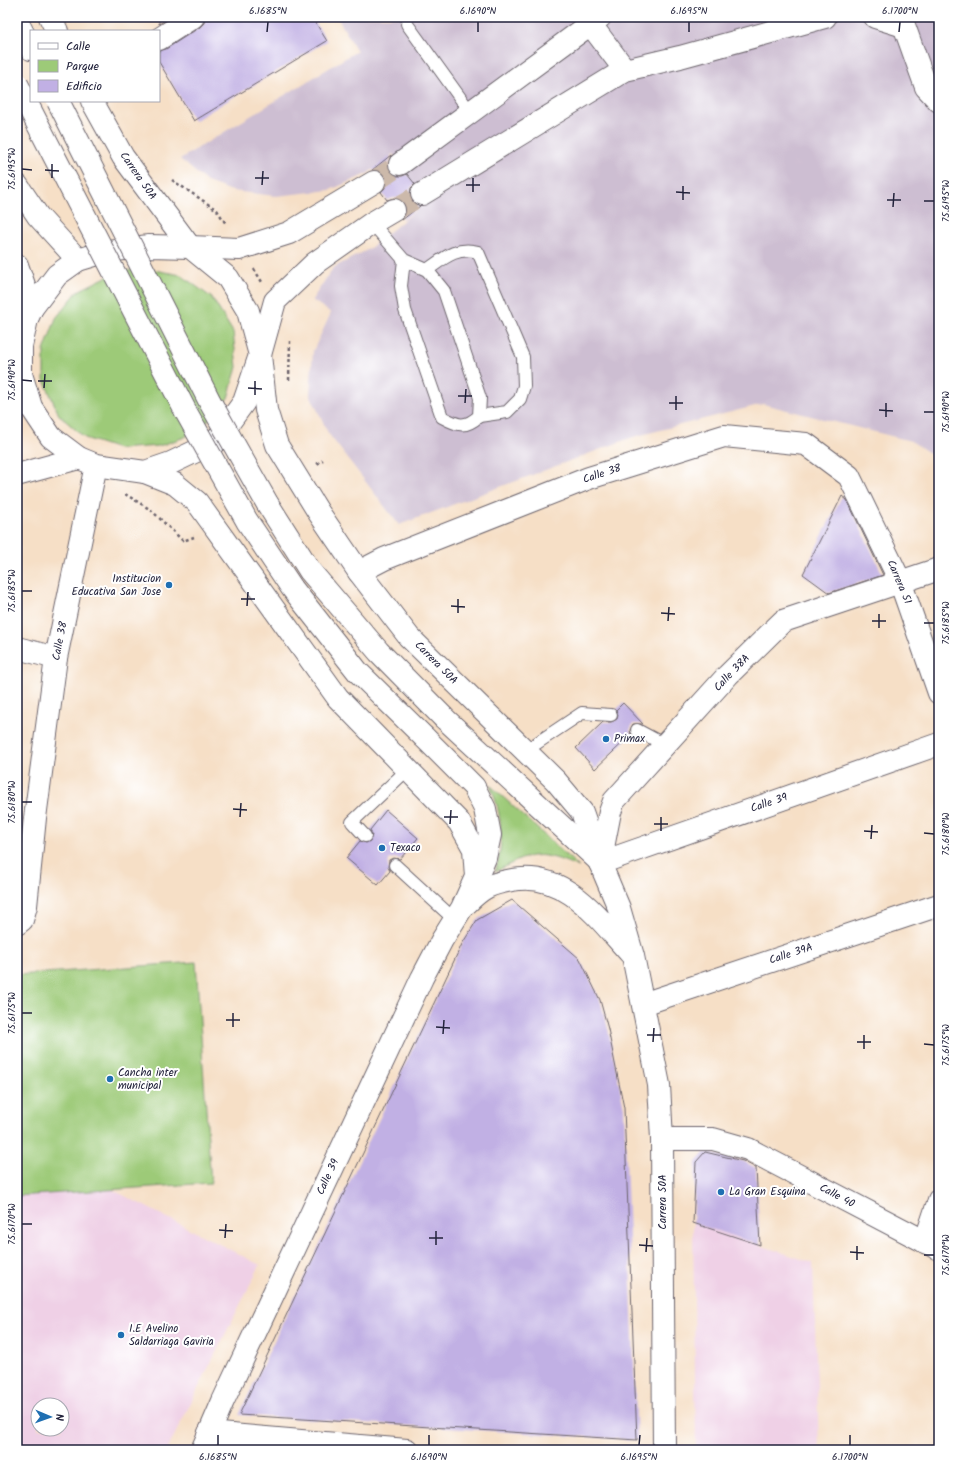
<svg xmlns="http://www.w3.org/2000/svg" width="956" height="1467" viewBox="0 0 956 1467" font-family="Kalam,sans-serif">
  <style>
    .built { fill: #efd0e6; fill-rule: evenodd }
    .industrial { fill: #cdbed2 }
    .green { fill: #9dca78; stroke: #60765a }
    .building { fill: #c1b0e4 }
    .lines { fill: none; stroke-linecap: round; stroke-linejoin: round }
    .street-tunnel { stroke: #ccb9aa; stroke-width: 22; stroke-dasharray: 22 11; stroke-linecap: butt }
    .lane-casing { stroke: #6c646c; stroke-width: 14 }
    .street-casing { stroke: #6c646c; stroke-width: 24 }
    .secondary-casing { stroke: #6c646c; stroke-width: 24 }
    .path { stroke: #6c646c; stroke-width: 2.5; stroke-dasharray: 3 3; stroke-linecap: butt }
    .lane { stroke: #fff; stroke-width: 12 }
    .street { stroke: #fff; stroke-width: 22 }
    .secondary { stroke: #fff; stroke-width: 22 }
    .secondary-bridge-casing { stroke: #6c646c; stroke-width: 24; stroke-linecap: butt }
    .secondary-bridge { stroke: #fff; stroke-width: 22 }
    .ticks { fill: none; stroke: #22223b; stroke-width: 1.5 }
    .poi-dot { fill: #1f6fb2; stroke: #fff; stroke-width: 1.5 }
    .labels { text-anchor: middle; dominant-baseline: central; stroke-width: 4; stroke-linejoin: round; paint-order: stroke }
    .street-label { font-size: 11px; fill: #22223b; stroke: #fff }
    .poi-label { font-size: 11px; fill: #22223b; stroke: #fff; text-anchor: start }
    .neatline { fill: none; stroke: #22223b; stroke-width: 1.5 }
    .ticks-label { font-size: 10px; text-anchor: middle; fill: #22223b }
  </style>
  <rect width="100%" height="100%" fill="#fff"/>
  <filter id="ink" filterUnits="userSpaceOnUse"><feTurbulence type="fractalNoise" baseFrequency=".025" numOctaves="2"/><feDisplacementMap in="SourceGraphic" scale="8" xChannelSelector="R" yChannelSelector="G"/><feConvolveMatrix kernelMatrix="1 2 1 2 8 2 1 2 1" color-interpolation-filters="sRGB"/></filter>
  <filter id="wash" filterUnits="userSpaceOnUse"><feTurbulence type="fractalNoise" baseFrequency=".012" numOctaves="4" result="noise"/><feDisplacementMap in="SourceGraphic" scale="16" xChannelSelector="R" yChannelSelector="G"/><feGaussianBlur stdDeviation="0.9" result="paint"/><feColorMatrix in="noise" values="0 0 0 0 0 0 0 0 0 0 0 0 0 0 0 0 0 1.4 0 .05"/><feComposite in="paint" operator="in"/></filter>
  <g filter="url(#wash)">
    <rect width="100%" height="100%" fill="#f6dfc6"/>
    <g class="built">
      <path d="M 113,1190 L 260,1265 L 167,1450 L 17,1450 L 17,1196 ZM 38,1405 L 62,1405 L 62,1429 L 38,1429 Z"/>
      <path d="M 693,1223 L 813,1263 L 819,1450 L 696,1450 Z"/>
    </g>
    <path class="industrial" d="M 337,17 L 939,17 L 939,459 L 911,441 L 763,404 L 633,437 L 399,525 L 328,433 L 310,394 L 313,351 L 331,313 L 312,300 L 333,268 L 369,249 L 427,201 L 393,154 L 367,174 L 330,190 L 276,196 L 232,191 L 207,182 L 180,159 L 357,51 Z"/>
    <g class="green">
      <path d="M 143,268 L 181,275 L 212,298 L 233,332 L 237,367 L 228,398 L 203,426 L 185,437 L 159,446 L 118,449 L 85,438 L 59,415 L 44,380 L 44,351 L 56,318 L 78,291 L 114,273 Z"/>
      <path d="M 490,785 L 579,867 C 539,850 532,852 495,872 C 505,842 502,814 490,785 Z"/>
      <path d="M 196,962 L 211,1183 L 17,1196 L 17,975 Z"/>
    </g>
    <g id="blocks">
      <g class="building">
        <path d="M 159,17 L 170,17 L 159,24 Z"/>
        <path d="M 205,17 L 312,17 L 327,41 L 194,121 L 159,62 L 159,51 L 166,49 L 200,27 L 204,23 Z"/>
        <path d="M 391,155 L 388,165 L 390,171 L 395,176 L 402,176 L 407,174 L 415,184 L 411,188 L 410,194 L 411,200 L 420,206 L 402,220 L 406,210 L 405,204 L 400,199 L 394,198 L 387,200 L 381,192 L 385,188 L 386,182 L 385,176 L 380,171 L 372,170 Z"/>
        <path d="M 842,496 L 847,500 L 883,575 L 829,593 L 803,574 Z"/>
        <path d="M 623,703 L 643,724 L 633,724 L 630,730 L 631,735 L 595,769 L 576,748 L 603,722 L 611,722 L 617,719 L 618,715 L 616,710 Z"/>
        <path d="M 386,810 L 418,838 L 400,859 L 393,858 L 389,860 L 388,867 L 390,871 L 378,885 L 346,858 L 360,841 L 366,843 L 370,841 L 372,835 L 370,830 Z"/>
        <path d="M 512,900 L 580,959 L 600,1000 L 608,1029 L 624,1108 L 637,1440 L 239,1415 L 462,944 L 477,920 Z"/>
        <path d="M 705,1152 L 743,1161 L 756,1168 L 760,1245 L 693,1223 L 696,1162 Z"/>
      </g>
    </g>
  </g>
  <g filter="url(#ink)">
    <use href="#blocks" fill-opacity="0" stroke="#6c646c" stroke-width="1"/>
    <g class="lines">
      <g class="street-tunnel">
        <path d="M 374,182 L 400,164"/>
        <path d="M 394,210 L 422,194"/>
      </g>
      <defs>
        <g id="lane">
          <path d="M 407,24 L 471,113"/>
          <path d="M 372,223 L 404,260 L 401,286 L 405,310 L 442,417 C 457,425 465,429 479,416 L 480,398 L 444,291 L 427,270 L 404,260"/>
          <path d="M 427,270 C 444,258 457,246 478,252 L 523,357 L 524,386 L 520,399 L 507,412 L 479,416"/>
          <path d="M 637,730 L 665,745"/>
          <path d="M 525,751 L 582,713 L 611,715"/>
          <path d="M 365,836 L 352,822 L 408,769"/>
          <path d="M 395,865 L 455,920"/>
        </g>
        <g id="street">
          <path d="M 585,17 L 625,70"/>
          <path d="M 875,17 L 904,26"/>
          <path d="M 901,17 L 926,87 L 939,101"/>
          <path d="M 159,39 L 193,17"/>
          <path d="M 400,164 L 600,17"/>
          <path d="M 422,194 L 625,70 L 680,57 L 825,17"/>
          <path d="M 190,247 L 239,249 L 289,233 L 374,182"/>
          <path d="M 260,355 L 275,301 L 315,263 L 372,223 L 394,210"/>
          <path d="M 359,572 L 384,559 L 589,478 L 724,436 L 806,444 L 849,476 L 900,581 L 939,693"/>
          <path d="M 17,648 L 56,658"/>
          <path d="M 600,863 L 610,812 L 614,801 L 728,675 L 783,621 L 939,569"/>
          <path d="M 600,863 L 939,744"/>
          <path d="M 17,924 L 22,920 L 26,906 L 35,818 L 56,658 L 96,465"/>
          <path d="M 643,1004 L 939,905"/>
          <path d="M 925,1242 L 939,1200"/>
          <path d="M 209,1433 L 407,1450"/>
        </g>
        <g id="secondary">
          <path d="M 50,17 L 57,31"/>
          <path d="M 17,21 L 31,49"/>
          <path d="M 92,101 L 123,157 L 190,247"/>
          <path d="M 17,185 L 38,216 L 78,260"/>
          <path d="M 149,246 L 190,247 L 228,278 L 248,311 L 260,355 L 244,402 L 215,442 L 171,463 L 145,472 L 96,465 L 79,458 L 51,437 L 31,407 L 21,374 L 21,346 L 27,319 L 32,308 L 57,275 L 78,260 L 108,251 Z"/>
          <path d="M 17,265 L 32,308"/>
          <path d="M 260,355 L 266,410 L 277,445 L 319,513 L 359,572 L 409,637 L 556,781 L 582,812 L 600,863 L 619,908 L 633,956 L 659,1085 L 662,1139 L 664,1450"/>
          <path d="M 145,472 L 175,484 L 197,502 L 338,698 L 459,822 L 474,849 L 476,877 L 462,908 L 442,940 L 422,978 L 223,1401 L 202,1450"/>
          <path d="M 17,475 L 79,458"/>
          <path d="M 444,718 L 598,860"/>
          <path d="M 424,737 L 474,787 L 485,809 L 490,835 L 485,858 L 479,872"/>
          <path d="M 467,903 C 483,887 490,884 512,880 C 565,870 598,918 630,953"/>
          <path d="M 662,1139 L 713,1139 L 748,1149 L 939,1249"/>
        </g>
      </defs>
      <use href="#lane" class="lane-casing"/>
      <use href="#street" class="street-casing"/>
      <use href="#secondary" class="secondary-casing"/>
      <g class="path">
        <path d="M 172,180 L 217,210 L 226,224"/>
        <path d="M 254,269 L 262,282"/>
        <path d="M 289,380 L 290,341"/>
        <path d="M 317,464 L 323,460"/>
        <path d="M 125,494 L 151,510 L 183,541 L 194,537"/>
      </g>
      <use href="#lane" class="lane"/>
      <use href="#street" class="street"/>
      <use href="#secondary" class="secondary"/>
      <defs>
        <g id="secondary-bridge">
          <path d="M 17,84 L 186,412 L 247,521 L 292,588 L 358,672 L 424,737"/>
          <path d="M 58,101 L 210,402 L 267,503 L 310,571 L 379,652 L 444,718"/>
        </g>
      </defs>
      <use href="#secondary-bridge" class="secondary-bridge-casing"/>
      <use href="#secondary-bridge" class="secondary-bridge"/>
    </g>
  </g>
  <path class="ticks" d="M 267,32 L 268,22M 478,32 L 478,22M 689,32 L 689,22M 899,32 L 900,22M 22,169 L 32,170M 45,170 L 59,171M 52,178 L 52,164M 255,178 L 269,178M 262,185 L 263,171M 466,185 L 480,185M 473,192 L 473,178M 676,192 L 690,193M 683,200 L 683,186M 887,200 L 901,200M 924,201 L 934,201M 893,207 L 894,193M 22,380 L 32,381M 38,381 L 52,381M 44,388 L 45,374M 248,388 L 262,389M 255,395 L 255,381M 458,396 L 472,396M 465,403 L 466,389M 669,403 L 683,403M 676,410 L 676,396M 879,410 L 893,411M 924,412 L 934,412M 886,417 L 886,403M 22,591 L 32,591M 241,599 L 255,599M 247,606 L 248,592M 451,606 L 465,607M 458,613 L 458,599M 661,613 L 675,614M 668,621 L 669,607M 872,621 L 886,621M 924,623 L 934,623M 879,628 L 879,614M 22,802 L 32,802M 233,809 L 247,810M 240,817 L 241,803M 444,817 L 458,817M 450,824 L 451,810M 654,824 L 668,824M 661,831 L 661,817M 864,831 L 878,832M 924,833 L 934,834M 871,839 L 872,825M 22,1013 L 32,1013M 226,1020 L 240,1020M 233,1027 L 233,1013M 436,1027 L 450,1028M 443,1034 L 444,1020M 647,1035 L 661,1035M 653,1042 L 654,1028M 857,1042 L 871,1042M 924,1044 L 934,1045M 864,1049 L 864,1035M 22,1224 L 32,1224M 219,1230 L 233,1231M 225,1238 L 226,1224M 429,1238 L 443,1238M 436,1245 L 436,1231M 639,1245 L 653,1246M 646,1252 L 647,1238M 850,1252 L 864,1253M 924,1255 L 934,1255M 857,1260 L 857,1246M 218,1445 L 218,1435M 429,1445 L 429,1435M 639,1445 L 640,1435M 850,1445 L 850,1435"/>
  <g class="poi-dot">
    <circle cx="169" cy="585" r="4"/>
    <circle cx="606" cy="739" r="4"/>
    <circle cx="382" cy="848" r="4"/>
    <circle cx="110" cy="1079" r="4"/>
    <circle cx="721" cy="1192" r="4"/>
    <circle cx="121" cy="1335" r="4"/>
  </g>
  <g class="labels">
    <g class="street-label">
      <text transform="translate(138 176) rotate(55)">Carrera 50A</text>
      <text transform="translate(602 474) rotate(-18)">Calle 38</text>
      <text transform="translate(899 582) rotate(67)">Carrera 51</text>
      <text transform="translate(60 641) rotate(-79)">Calle 38</text>
      <text transform="translate(436 663) rotate(45)">Carrera 50A</text>
      <text transform="translate(732 673) rotate(-46)">Calle 38A</text>
      <text transform="translate(769 803) rotate(-19)">Calle 39</text>
      <text transform="translate(791 954) rotate(-18)">Calle 39A</text>
      <text transform="translate(328 1177) rotate(-65)">Calle 39</text>
      <text transform="translate(837 1196) rotate(28)">Calle 40</text>
      <text transform="translate(663 1202) rotate(-90)">Carrera 50A</text>
    </g>
    <g class="poi-label">
      <text x="161" y="579" text-anchor="end">Institucion<tspan x="161" dy="13">Educativa San Jose</tspan></text>
      <text x="614" y="739">Primax</text>
      <text x="390" y="848">Texaco</text>
      <text x="118" y="1073">Cancha inter<tspan x="118" dy="13">municipal</tspan></text>
      <text x="729" y="1192">La Gran Esquina</text>
      <text x="129" y="1329">I.E Avelino<tspan x="129" dy="13">Saldarriaga Gaviria</tspan></text>
    </g>
  </g>
  <rect width="956" height="1467" fill="none" stroke="#fff" stroke-width="44"/>
  <rect x="30" y="30" width="130" height="72" fill="#ffffff" stroke="#a7a7b1"/>
  <rect x="38" y="43" width="20" height="6" fill="#ffffff" stroke="#a7a7b1"/>
  <text x="66" y="50" font-size="12" fill="#22223b">Calle</text>
  <rect x="38" y="60" width="20" height="12" fill="#9dca78" stroke="#a7a7b1"/>
  <text x="66" y="70" font-size="12" fill="#22223b">Parque</text>
  <rect x="38" y="80" width="20" height="12" fill="#c1b0e4" stroke="#a7a7b1"/>
  <text x="66" y="90" font-size="12" fill="#22223b">Edificio</text>
  <g transform="translate(50 1417) rotate(92)"><circle r="19" fill="#ffffff" stroke="#a7a7b1"/>
  <path d="M0-3L7 15L0 10L-7 15Z" fill="#1f6fb2"/>
  <text y="-6" font-size="11" font-weight="bold" text-anchor="middle" fill="#22223b">N</text>
  </g>
  <rect x="22" y="22" width="912" height="1423" class="neatline"/>
  <g class="ticks-label">
    <text x="268" y="14">6.1685°N</text>
    <text x="478" y="14">6.1690°N</text>
    <text x="689" y="14">6.1695°N</text>
    <text x="900" y="14">6.1700°N</text>
    <text transform="translate(11 169) rotate(-90)" y="4">75.6195°W</text>
    <text transform="translate(945 201) rotate(-90)" y="4">75.6195°W</text>
    <text transform="translate(11 380) rotate(-90)" y="4">75.6190°W</text>
    <text transform="translate(945 412) rotate(-90)" y="4">75.6190°W</text>
    <text transform="translate(11 591) rotate(-90)" y="4">75.6185°W</text>
    <text transform="translate(945 623) rotate(-90)" y="4">75.6185°W</text>
    <text transform="translate(11 802) rotate(-90)" y="4">75.6180°W</text>
    <text transform="translate(945 834) rotate(-90)" y="4">75.6180°W</text>
    <text transform="translate(11 1013) rotate(-90)" y="4">75.6175°W</text>
    <text transform="translate(945 1045) rotate(-90)" y="4">75.6175°W</text>
    <text transform="translate(11 1224) rotate(-90)" y="4">75.6170°W</text>
    <text transform="translate(945 1255) rotate(-90)" y="4">75.6170°W</text>
    <text x="218" y="1460">6.1685°N</text>
    <text x="429" y="1460">6.1690°N</text>
    <text x="639" y="1460">6.1695°N</text>
    <text x="850" y="1460">6.1700°N</text>
  </g>
</svg>
